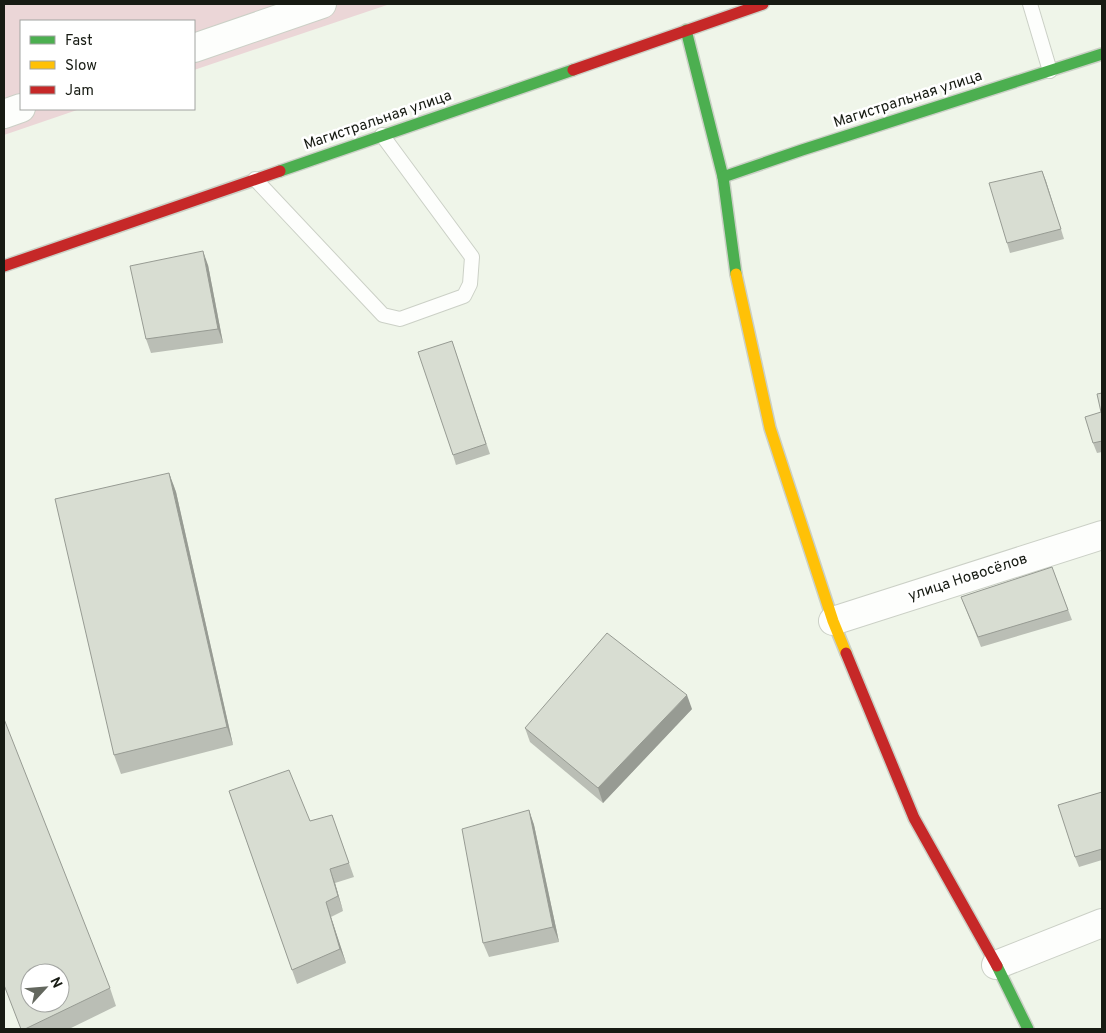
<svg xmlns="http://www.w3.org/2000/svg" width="1106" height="1033" viewBox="0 0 1106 1033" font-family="Overpass,sans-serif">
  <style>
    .green { fill: #ebd6d7 }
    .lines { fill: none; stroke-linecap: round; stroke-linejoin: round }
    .lane-casing { stroke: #cbd0c6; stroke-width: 16 }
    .street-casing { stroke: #cbd0c6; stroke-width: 30 }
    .fast-casing { stroke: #cbd0c6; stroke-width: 14 }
    .slow-casing { stroke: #cbd0c6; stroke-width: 14 }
    .jam-casing { stroke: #cbd0c6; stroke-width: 14 }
    .lane { stroke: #fdfefc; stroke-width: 14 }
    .street { stroke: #fdfefc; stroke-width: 28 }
    .fast { stroke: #4caf50; stroke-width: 11 }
    .slow { stroke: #ffc107; stroke-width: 11 }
    .jam { stroke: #c62828; stroke-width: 11 }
    .wall { fill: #babeb5 }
    .shaded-wall { fill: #979b93 }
    .building { fill: #d8ddd2; stroke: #979b93; fill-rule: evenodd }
    .labels { text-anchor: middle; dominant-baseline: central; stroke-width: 5; stroke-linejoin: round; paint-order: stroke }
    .street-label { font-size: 15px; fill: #171b13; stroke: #fff }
  </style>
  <rect width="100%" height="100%" fill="#eff5e9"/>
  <path class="green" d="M 4,4 L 390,4 L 194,70 L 194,21 L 21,21 L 21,109 L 80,109 L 4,135 Z"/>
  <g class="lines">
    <defs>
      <g id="lane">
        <path d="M 1030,4 L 1050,71"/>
        <path d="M 255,179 L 383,315 L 400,319 L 464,296 L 470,284 L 472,257 L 382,135"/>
      </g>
      <g id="street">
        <path d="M 194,48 L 322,4"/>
        <path d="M 4,114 L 21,108"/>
        <path d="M 833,621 L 1102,535"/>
        <path d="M 996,965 L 1102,923"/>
      </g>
      <g id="fast">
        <path d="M 686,30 L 723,177 L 736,274"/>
        <path d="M 280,171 L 573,70"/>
        <path d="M 723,177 L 802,150 L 1102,54"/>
        <path d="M 997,966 L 1028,1029"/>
      </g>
      <path id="slow" d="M 736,274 L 770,428 L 833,621 L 846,653"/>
      <g id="jam">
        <path d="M 573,70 L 763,4"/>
        <path d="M 4,266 L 280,171"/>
        <path d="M 846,653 L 914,818 L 997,966"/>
      </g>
    </defs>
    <use href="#lane" class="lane-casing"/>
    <use href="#street" class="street-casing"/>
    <use href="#fast" class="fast-casing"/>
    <use href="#slow" class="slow-casing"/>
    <use href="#jam" class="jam-casing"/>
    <use href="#lane" class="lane"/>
    <use href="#street" class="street"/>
    <use href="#fast" class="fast"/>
    <use href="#slow" class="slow"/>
    <use href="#jam" class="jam"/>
  </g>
  <g class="wall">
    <path d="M 1042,171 L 1064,239 L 1010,253 L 1007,243 Z"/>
    <path d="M 208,265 L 223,343 L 151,353 L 146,339 Z"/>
    <path d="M 452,341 L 490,454 L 456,465 L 453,455 Z"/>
    <path d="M 1102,393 L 1102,452 L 1097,453 L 1093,443 L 1101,412 Z"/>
    <path d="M 169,473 L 176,492 L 233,745 L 121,774 L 114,755 Z"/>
    <path d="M 1052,567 L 1072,620 L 981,647 L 961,597 Z"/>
    <path d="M 692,709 L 603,803 L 530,742 L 525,728 Z"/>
    <path d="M 229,791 L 310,821 L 332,815 L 354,877 L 335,883 L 343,911 L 331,917 L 346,963 L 297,984 Z"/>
    <path d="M 1102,792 L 1102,860 L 1079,867 L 1075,857 Z"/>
    <path d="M 529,810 L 534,825 L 559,942 L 489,957 L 483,943 Z"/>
    <path d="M 110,988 L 116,1006 L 69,1029 L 20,1029 Z"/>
  </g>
  <g class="shaded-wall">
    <path d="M 1042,171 L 1046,181 L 1064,239 L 1061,229 Z"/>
    <path d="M 203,251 L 208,265 L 223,343 L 218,329 Z"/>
    <path d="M 169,473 L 176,492 L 233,745 L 227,727 Z"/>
    <path d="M 687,695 L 692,709 L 603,803 L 598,788 Z"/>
    <path d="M 529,810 L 534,825 L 559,942 L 553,927 Z"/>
    <path d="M 330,869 L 335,883 L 343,911 L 338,896 Z"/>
    <path d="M 326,902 L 331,917 L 346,963 L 340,949 Z"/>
  </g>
  <g class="building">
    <path d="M 1042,171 L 1061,229 L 1007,243 L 989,183 Z"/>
    <path d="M 203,251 L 218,329 L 146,339 L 130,266 Z"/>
    <path d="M 452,341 L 486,444 L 453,455 L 418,352 Z"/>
    <path d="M 1102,393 L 1102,441 L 1093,443 L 1085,417 L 1101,412 L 1097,394 Z"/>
    <path d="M 169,473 L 227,727 L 114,755 L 55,499 Z"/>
    <path d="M 1052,567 L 1068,610 L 978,637 L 961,597 Z"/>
    <path d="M 607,633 L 687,695 L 598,788 L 525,728 Z"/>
    <path d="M 4,719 L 110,988 L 25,1029 L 21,1029 L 4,985 ZM 30,973 L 60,973 L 60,1003 L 30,1003 Z"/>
    <path d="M 289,770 L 310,821 L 332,815 L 349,863 L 330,869 L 338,896 L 326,902 L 340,949 L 292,970 L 229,791 Z"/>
    <path d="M 1102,792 L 1102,849 L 1075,857 L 1058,805 Z"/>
    <path d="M 529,810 L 553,927 L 483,943 L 462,829 Z"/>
  </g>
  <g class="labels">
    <g class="street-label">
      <text transform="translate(908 100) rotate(-18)">Магистральная улица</text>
      <text transform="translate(378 121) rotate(-19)">Магистральная улица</text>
      <text transform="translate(968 578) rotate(-18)">улица Новосёлов</text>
    </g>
  </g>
  <rect width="1106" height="1033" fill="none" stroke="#171b13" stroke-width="10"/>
  <rect x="20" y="20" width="175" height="90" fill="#ffffff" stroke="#a2a4a1"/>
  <rect x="30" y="36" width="25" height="8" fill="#4caf50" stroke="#a2a4a1"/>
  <text x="65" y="45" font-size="15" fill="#171b13">Fast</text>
  <rect x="30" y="61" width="25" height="8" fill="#ffc107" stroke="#a2a4a1"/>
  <text x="65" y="70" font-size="15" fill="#171b13">Slow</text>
  <rect x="30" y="86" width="25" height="8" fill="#c62828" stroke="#a2a4a1"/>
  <text x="65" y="95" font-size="15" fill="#171b13">Jam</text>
  <g transform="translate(45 988) rotate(64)"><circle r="24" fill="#ffffff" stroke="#a2a4a1"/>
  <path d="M0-4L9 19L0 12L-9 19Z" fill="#63675e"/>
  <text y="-8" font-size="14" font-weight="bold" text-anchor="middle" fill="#171b13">N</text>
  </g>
</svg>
